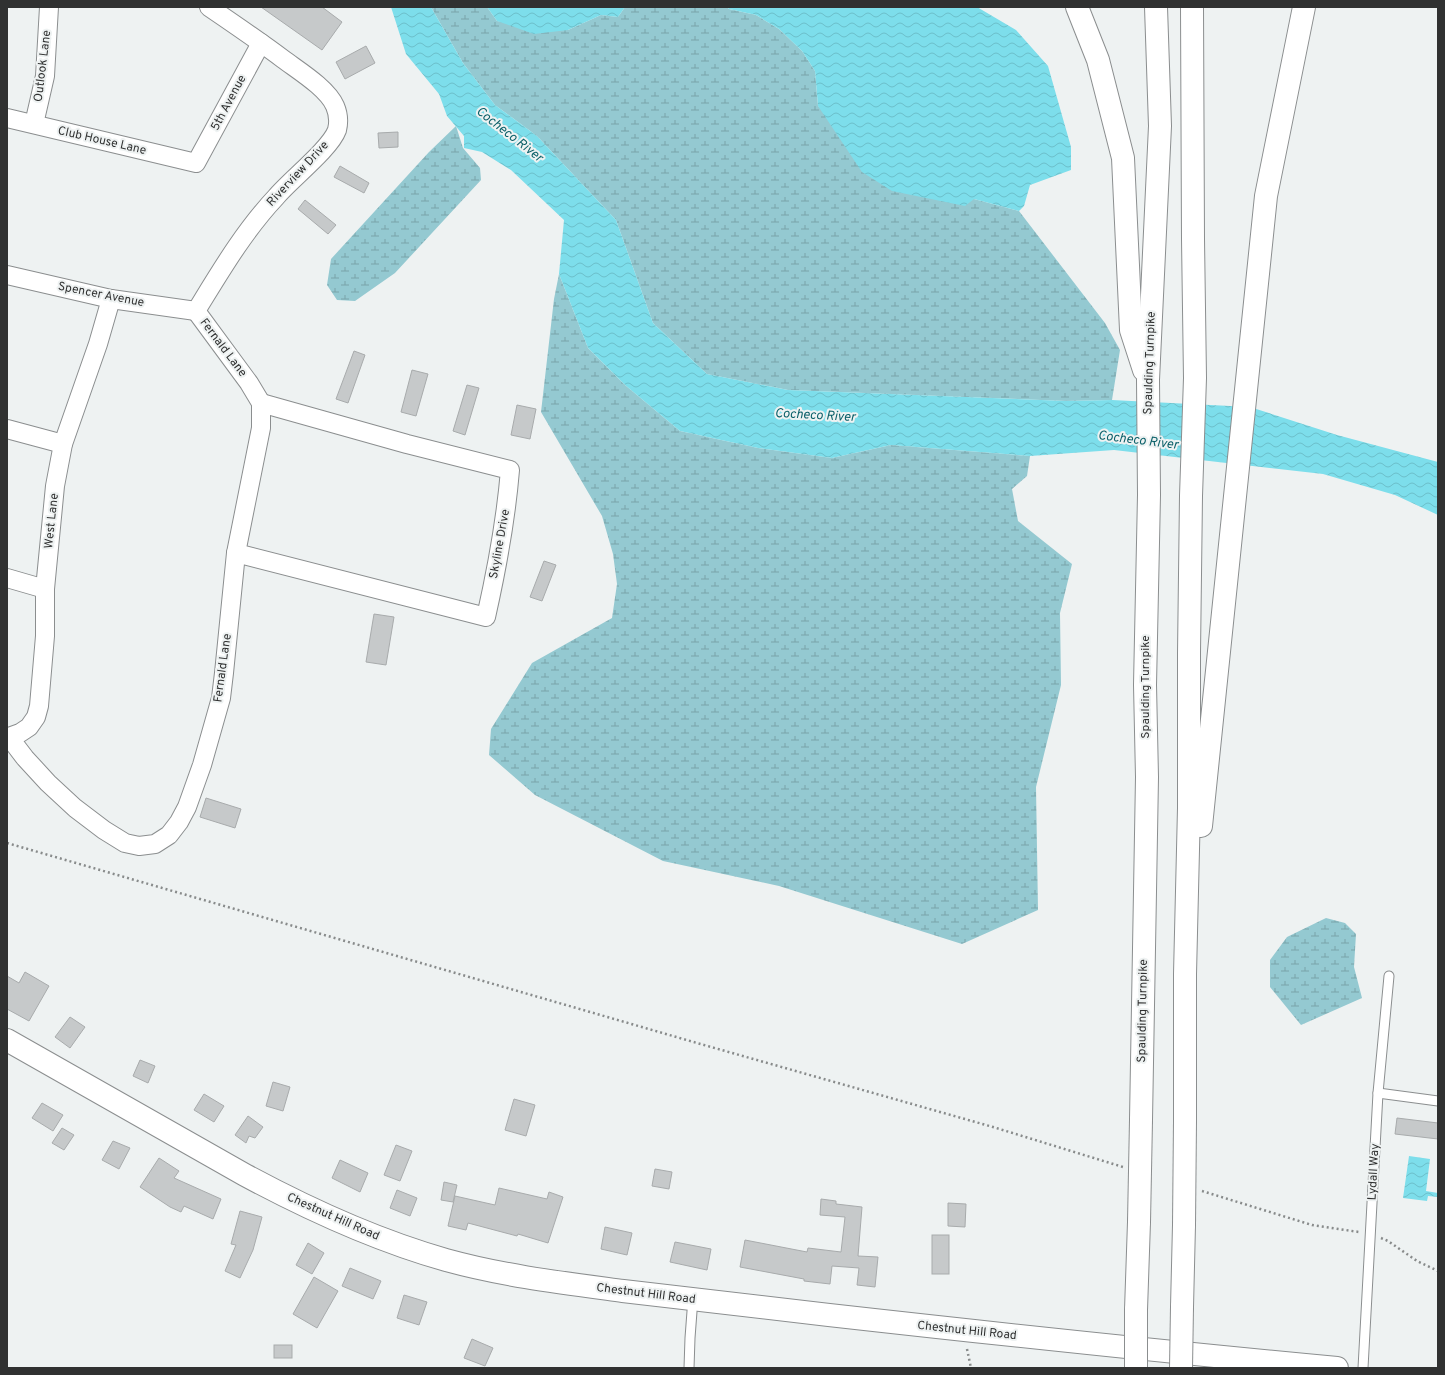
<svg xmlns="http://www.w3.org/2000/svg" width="1445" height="1375" viewBox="0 0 1445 1375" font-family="Overpass,sans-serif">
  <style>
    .wetland { fill: url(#wetland-marsh) }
    .water { fill: url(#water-waves) }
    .building { fill: #c6c9ca; stroke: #a8abac }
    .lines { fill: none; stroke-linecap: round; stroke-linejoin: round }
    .lane-casing { stroke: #8b8e8f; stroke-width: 11 }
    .street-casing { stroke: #8b8e8f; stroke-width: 20 }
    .secondary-casing { stroke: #8b8e8f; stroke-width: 24 }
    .highway-casing { stroke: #8b8e8f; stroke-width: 24 }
    .path { stroke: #888b8b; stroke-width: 2.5; stroke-dasharray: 2 3; stroke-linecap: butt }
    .lane { stroke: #fff; stroke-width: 9 }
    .street { stroke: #fff; stroke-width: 18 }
    .secondary { stroke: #fff; stroke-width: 22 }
    .highway { stroke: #fff; stroke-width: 22 }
    .highway-bridge-casing { stroke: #8b8e8f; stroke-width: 24; stroke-linecap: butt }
    .highway-bridge { stroke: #fff; stroke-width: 22 }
    .labels { text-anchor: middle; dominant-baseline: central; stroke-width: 4; stroke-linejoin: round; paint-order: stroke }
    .street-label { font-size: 12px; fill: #303131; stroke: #eef2f2 }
    .water-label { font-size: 13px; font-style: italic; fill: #0b6069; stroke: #eef2f2 }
  </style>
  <defs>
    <pattern id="wetland-marsh" width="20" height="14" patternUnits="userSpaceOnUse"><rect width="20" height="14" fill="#94c9d1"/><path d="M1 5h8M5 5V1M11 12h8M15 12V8" fill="none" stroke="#79a4aa"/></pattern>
    <pattern id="water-waves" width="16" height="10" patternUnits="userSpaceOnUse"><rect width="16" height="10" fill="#7ddeeb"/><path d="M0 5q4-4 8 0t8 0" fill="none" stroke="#6cbfca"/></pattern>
  </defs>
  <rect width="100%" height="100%" fill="#eef2f2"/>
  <g class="wetland">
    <path d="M 431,7 L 487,7 L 497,21 L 568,30 L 601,15 L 618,17 L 625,7 L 727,7 L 729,9 L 756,15 L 779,29 L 802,51 L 815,71 L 818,106 L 974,199 L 1019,211 L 1105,323 L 1120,350 L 1112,400 L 1066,401 L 788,390 L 707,374 L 653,323 L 616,220 L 537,136 L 495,105 L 463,63 Z"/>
    <path d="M 456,126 L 463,148 L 480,168 L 481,180 L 395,273 L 355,301 L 337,300 L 327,285 L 331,259 L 429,152 Z"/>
    <path d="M 559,274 L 588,348 L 625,385 L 680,431 L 758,448 L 832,458 L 891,445 L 1030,456 L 1027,476 L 1012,489 L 1018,521 L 1072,564 L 1060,613 L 1061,685 L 1036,787 L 1038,910 L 962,944 L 779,886 L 663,861 L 535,795 L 489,755 L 491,729 L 532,663 L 612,618 L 617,584 L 613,554 L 602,516 L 541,412 L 554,299 Z"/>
    <path d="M 1326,918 L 1345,923 L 1356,934 L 1354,967 L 1362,998 L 1301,1025 L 1270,987 L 1270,960 L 1287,937 Z"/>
  </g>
  <g class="water">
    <path d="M 391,7 L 431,7 L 463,63 L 495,105 L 537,136 L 616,220 L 653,323 L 707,374 L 788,390 L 1066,401 L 1112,400 L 1250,407 L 1337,435 L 1438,462 L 1438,515 L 1395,495 L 1323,474 L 1114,450 L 1030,456 L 891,445 L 832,458 L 758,448 L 680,431 L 625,385 L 588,348 L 559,274 L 564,220 L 511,170 L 482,152 L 464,148 L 464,136 L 447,116 L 439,94 L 406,54 Z"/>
    <path d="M 487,7 L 625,7 L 618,17 L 601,15 L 568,30 L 534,34 L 497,21 Z"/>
    <path d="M 727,7 L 977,7 L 1016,30 L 1048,66 L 1071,147 L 1071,170 L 1030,185 L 1024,206 L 1019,211 L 974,199 L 965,206 L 892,191 L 862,172 L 818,106 L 815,71 L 802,51 L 779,29 L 756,15 L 729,9 Z"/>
    <path d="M 1409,1156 L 1430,1159 L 1426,1191 L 1438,1193 L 1438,1197 L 1428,1196 L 1427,1201 L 1403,1198 Z"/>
  </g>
  <g class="building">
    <path d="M 261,7 L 322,7 L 342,22 L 322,50 Z"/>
    <path d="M 366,46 L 375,63 L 345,79 L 336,62 Z"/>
    <path d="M 398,132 L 398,147 L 379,148 L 378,133 Z"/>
    <path d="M 340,166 L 369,183 L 364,193 L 334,177 Z"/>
    <path d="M 305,200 L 336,225 L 328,234 L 298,209 Z"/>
    <path d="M 354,351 L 365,355 L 348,403 L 336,399 Z"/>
    <path d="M 412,370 L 428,374 L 416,416 L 401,412 Z"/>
    <path d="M 467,385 L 479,388 L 465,435 L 453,431 Z"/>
    <path d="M 517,405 L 536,409 L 530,439 L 511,435 Z"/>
    <path d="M 544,561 L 556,565 L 542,601 L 530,597 Z"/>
    <path d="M 374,614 L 394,617 L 386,665 L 366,662 Z"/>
    <path d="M 206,798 L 241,809 L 235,828 L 200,817 Z"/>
    <path d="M 25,972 L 49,986 L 29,1021 L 7,1009 L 7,976 L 19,983 Z"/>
    <path d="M 70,1017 L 85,1027 L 70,1048 L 55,1037 Z"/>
    <path d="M 140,1060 L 155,1066 L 148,1083 L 133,1076 Z"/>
    <path d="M 273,1082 L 290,1087 L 283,1111 L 266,1106 Z"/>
    <path d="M 204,1094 L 224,1106 L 214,1122 L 194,1110 Z"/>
    <path d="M 514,1099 L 535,1105 L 526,1136 L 505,1130 Z"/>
    <path d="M 42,1103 L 63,1115 L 53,1131 L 32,1118 Z"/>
    <path d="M 248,1116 L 263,1127 L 255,1138 L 249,1136 L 246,1143 L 235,1135 Z"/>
    <path d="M 1397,1118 L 1438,1123 L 1438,1139 L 1395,1134 Z"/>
    <path d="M 62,1128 L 74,1135 L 64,1150 L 52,1143 Z"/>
    <path d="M 113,1141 L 130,1148 L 119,1169 L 102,1160 Z"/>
    <path d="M 396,1145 L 412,1151 L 400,1181 L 384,1175 Z"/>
    <path d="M 159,1158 L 179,1171 L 174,1178 L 221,1199 L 213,1219 L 184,1206 L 181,1212 L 170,1207 L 140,1187 Z"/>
    <path d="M 340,1160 L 368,1173 L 360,1192 L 332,1178 Z"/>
    <path d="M 655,1169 L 672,1172 L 669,1189 L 652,1186 Z"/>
    <path d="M 444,1182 L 457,1185 L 453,1202 L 441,1200 Z"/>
    <path d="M 499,1188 L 547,1199 L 549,1192 L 563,1197 L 548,1243 L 518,1234 L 517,1236 L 468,1223 L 466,1230 L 448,1226 L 455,1196 L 495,1205 Z"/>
    <path d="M 397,1190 L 417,1198 L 410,1216 L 390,1208 Z"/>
    <path d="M 821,1199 L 836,1201 L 836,1204 L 862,1207 L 858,1256 L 878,1257 L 875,1287 L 857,1285 L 859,1268 L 832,1266 L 830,1284 L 804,1281 L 804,1279 L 740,1267 L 745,1240 L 807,1252 L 808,1248 L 841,1252 L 845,1217 L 820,1215 Z"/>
    <path d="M 948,1203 L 966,1204 L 965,1227 L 948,1226 Z"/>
    <path d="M 240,1211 L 262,1217 L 253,1250 L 240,1278 L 225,1271 L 236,1245 L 231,1244 Z"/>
    <path d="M 605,1227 L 632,1233 L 627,1255 L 601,1249 Z"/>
    <rect x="932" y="1235" width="17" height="39"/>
    <path d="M 675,1242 L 711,1249 L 707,1270 L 670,1262 Z"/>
    <path d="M 308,1243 L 324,1253 L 312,1274 L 296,1265 Z"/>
    <path d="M 350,1268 L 381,1281 L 373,1299 L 342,1286 Z"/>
    <path d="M 314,1277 L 338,1291 L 317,1328 L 293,1314 Z"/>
    <path d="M 404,1295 L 427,1302 L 419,1325 L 397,1318 Z"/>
    <path d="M 472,1339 L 493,1348 L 485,1366 L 464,1358 Z"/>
    <rect x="274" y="1345" width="18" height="13"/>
  </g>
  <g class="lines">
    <defs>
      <g id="lane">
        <path d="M 1378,1093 L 1438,1101"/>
        <path d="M 689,1368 L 690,1338 L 693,1298"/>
        <path d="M 1363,1368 L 1378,1093 L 1389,976"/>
      </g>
      <g id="street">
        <path d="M 7,118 L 196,163 L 261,43"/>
        <path d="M 34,124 L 45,76 L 49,7"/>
        <path d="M 7,275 L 111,299 L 196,311"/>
        <path d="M 196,311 C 220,272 244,231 276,197 C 290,180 330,149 337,130 C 339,122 338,113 335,106 C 327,88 299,71 283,59 C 259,41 234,24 209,7"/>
        <path d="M 7,429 L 63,444"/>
        <path d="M 236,553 L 486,617 C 497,568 506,519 510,470 L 407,444 L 261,403"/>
        <path d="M 7,578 L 45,589"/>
        <path d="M 9,737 L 25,758 L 48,783 L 75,808 L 104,830 L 125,843 L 139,846 L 155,844 L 169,835 L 179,822 L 187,807 L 202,765 L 221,698 L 224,673 L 236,553 L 261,428 L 261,403 L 249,383 L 196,311"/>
        <path d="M 9,737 L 20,733 L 29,727 L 36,717 L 39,706 L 45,636 L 45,589 L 55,486 L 63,444 L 98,344 L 111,299"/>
      </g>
      <path id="secondary" d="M 7,1040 L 245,1175 C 310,1210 375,1240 446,1260 C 504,1276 563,1283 623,1291 C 691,1299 760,1307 829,1315 C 998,1334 1167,1352 1337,1368"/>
      <g id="highway">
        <path d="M 1077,7 L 1098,60 L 1123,158 L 1131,330 L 1144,370"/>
        <path d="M 1201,826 L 1266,196 L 1304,7"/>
        <path d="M 1141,1120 L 1147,777 L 1145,685 L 1149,495 L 1148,380 L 1160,126 L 1156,7"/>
        <path d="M 1185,1121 L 1185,974 L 1189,808 L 1189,653 L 1191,496 L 1195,378 L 1193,239 L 1192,7"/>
        <path d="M 1182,1307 L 1184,1225"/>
        <path d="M 1136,1310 L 1139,1222"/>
      </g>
    </defs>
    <use href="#lane" class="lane-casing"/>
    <use href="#street" class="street-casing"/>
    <use href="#secondary" class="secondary-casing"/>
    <use href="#highway" class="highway-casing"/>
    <g class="path">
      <path d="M 7,843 L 697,1043 L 993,1127 L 1123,1167"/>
      <path d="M 1202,1191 L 1312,1225 L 1359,1232"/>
      <path d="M 1381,1238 L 1388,1241 L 1417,1261 L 1438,1271"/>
      <path d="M 967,1349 L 971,1368"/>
    </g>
    <use href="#lane" class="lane"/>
    <use href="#street" class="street"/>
    <use href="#secondary" class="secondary"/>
    <use href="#highway" class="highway"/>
    <defs>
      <g id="highway-bridge">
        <path d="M 1139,1222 L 1141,1120"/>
        <path d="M 1184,1225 L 1185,1121"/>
        <path d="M 1136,1368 L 1136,1310"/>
        <path d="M 1181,1368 L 1182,1307"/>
      </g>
    </defs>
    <use href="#highway-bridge" class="highway-bridge-casing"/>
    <use href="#highway-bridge" class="highway-bridge"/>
  </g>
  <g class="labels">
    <g class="street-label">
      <text transform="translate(43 66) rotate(-83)">Outlook Lane</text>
      <text transform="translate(229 103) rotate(-62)">5th Avenue</text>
      <text transform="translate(102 141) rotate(13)">Club House Lane</text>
      <text transform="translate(298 174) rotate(-47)">Riverview Drive</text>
      <text transform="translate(101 295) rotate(11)">Spencer Avenue</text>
      <text transform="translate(223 348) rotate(53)">Fernald Lane</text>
      <text transform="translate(1150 363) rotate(-88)">Spaulding Turnpike</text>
      <text transform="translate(52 521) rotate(-84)">West Lane</text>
      <text transform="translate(500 544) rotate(-80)">Skyline Drive</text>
      <text transform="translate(223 668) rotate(-82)">Fernald Lane</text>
      <text transform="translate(1146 687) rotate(-90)">Spaulding Turnpike</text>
      <text transform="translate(1143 1011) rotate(-89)">Spaulding Turnpike</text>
      <text transform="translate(1374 1172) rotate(-87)">Lydall Way</text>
      <text transform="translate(333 1217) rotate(24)">Chestnut Hill Road</text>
      <text transform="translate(646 1294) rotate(7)">Chestnut Hill Road</text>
      <text transform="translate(967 1331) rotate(6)">Chestnut Hill Road</text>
    </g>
    <g class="water-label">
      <text transform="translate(509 135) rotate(38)">Cocheco River</text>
      <text transform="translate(815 416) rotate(3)">Cocheco River</text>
      <text transform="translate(1138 441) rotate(7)">Cocheco River</text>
    </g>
  </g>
  <rect width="1445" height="1375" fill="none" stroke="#303131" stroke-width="16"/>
</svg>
